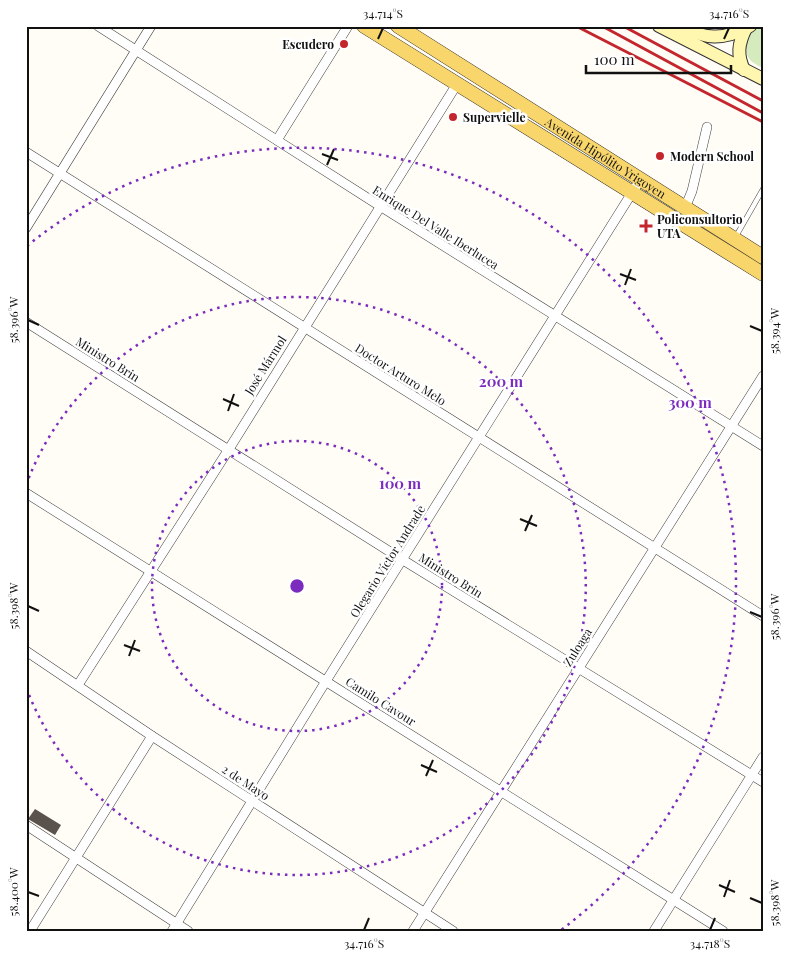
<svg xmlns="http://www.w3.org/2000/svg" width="789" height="957" viewBox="0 0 789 957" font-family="'Playfair Display',serif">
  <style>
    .green { fill: #d5ebbd }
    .building { fill: #5a524d }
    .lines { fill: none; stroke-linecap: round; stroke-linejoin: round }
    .lane-casing { stroke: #444; stroke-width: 5.5 }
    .street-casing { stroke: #444; stroke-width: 10 }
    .secondary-casing { stroke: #333; stroke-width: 14 }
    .primary-casing { stroke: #222; stroke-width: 15 }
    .lane { stroke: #fff; stroke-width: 4.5 }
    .street { stroke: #fff; stroke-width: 9 }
    .secondary { stroke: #fff6b0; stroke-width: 12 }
    .primary { stroke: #f9d66b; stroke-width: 14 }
    .rail { stroke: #c4262e; stroke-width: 3 }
    .ticks { fill: none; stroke: #111; stroke-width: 2 }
    .ring { fill: none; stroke: #7b2cbf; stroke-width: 2.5; stroke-dasharray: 2.5 5 }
    .poi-dot { fill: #c4262e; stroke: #fff; stroke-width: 2 }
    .labels { text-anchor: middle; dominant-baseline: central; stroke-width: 5; stroke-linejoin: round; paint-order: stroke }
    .poi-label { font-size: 12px; font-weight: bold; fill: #111; stroke: #fff; text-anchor: start }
    .street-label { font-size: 12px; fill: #111; stroke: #fff }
    .centre { fill: #7b2cbf; stroke: #fff; stroke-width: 2.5 }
    .ring-label { font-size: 15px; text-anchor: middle; font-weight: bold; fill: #7b2cbf; stroke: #fff; stroke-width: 5; stroke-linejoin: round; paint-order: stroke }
    .neatline { fill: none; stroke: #111; stroke-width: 2 }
    .ticks-label { font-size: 12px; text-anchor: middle; fill: #111 }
  </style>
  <rect width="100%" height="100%" fill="#fffdf5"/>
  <path class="green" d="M 759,26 L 763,26 L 763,68 C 745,60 745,54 747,35 Z"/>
  <path class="building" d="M 35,809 L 61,825 L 55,835 L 28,819 Z"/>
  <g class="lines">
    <defs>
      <path id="lane" d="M 735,238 L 763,189"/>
      <g id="street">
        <path d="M 98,26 L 380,206 L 763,446"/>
        <path d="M 277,140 L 348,26"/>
        <path d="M 26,152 L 763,616"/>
        <path d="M 685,208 L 692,191 L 707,127"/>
        <path d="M 26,228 L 151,26"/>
        <path d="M 26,322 L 403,560 L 763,782"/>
        <path d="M 26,493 L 723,931"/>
        <path d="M 26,651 L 152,736 L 453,931"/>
        <path d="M 78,685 L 229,449 L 457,84"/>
        <path d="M 26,825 L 188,931"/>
        <path d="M 30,931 L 152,736"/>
        <path d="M 172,931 L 326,681 L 640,180"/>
        <path d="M 413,931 L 763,376"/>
        <path d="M 654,931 L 763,757"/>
      </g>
      <g id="secondary">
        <path d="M 659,26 L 763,79"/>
        <path d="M 679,26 C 705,39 723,41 750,26"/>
        <path d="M 744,70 C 737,55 738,44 746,28"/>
      </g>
      <g id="primary">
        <path d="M 364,26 L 763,274"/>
        <path id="s1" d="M 398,26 L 763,257"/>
      </g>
    </defs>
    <use href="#lane" class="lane-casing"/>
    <use href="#street" class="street-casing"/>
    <use href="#secondary" class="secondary-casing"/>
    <use href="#primary" class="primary-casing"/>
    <use href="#lane" class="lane"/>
    <use href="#street" class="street"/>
    <use href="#secondary" class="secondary"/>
    <use href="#primary" class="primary"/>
    <g class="rail">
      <path d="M 576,26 L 763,122"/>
      <path d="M 602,26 L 763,113"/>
      <path d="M 623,26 L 763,101"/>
    </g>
  </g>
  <path class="ticks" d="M 378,39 L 383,28M 724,39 L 729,28M 322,154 L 338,160M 327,165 L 334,149M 620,274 L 636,280M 625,285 L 631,269M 28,320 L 39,325M 750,326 L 762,331M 223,399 L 239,406M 228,411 L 234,394M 520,519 L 537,526M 525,531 L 532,515M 28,606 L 39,611M 750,612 L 762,617M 124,645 L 140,651M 129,656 L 135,640M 421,765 L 437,772M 426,776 L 433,760M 719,885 L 735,892M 28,892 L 39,896M 724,897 L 730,880M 750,898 L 762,903M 364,930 L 369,918M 710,930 L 715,918"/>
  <g class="ring">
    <circle cx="297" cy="586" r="145"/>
    <path d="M26 485A289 289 0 1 1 26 687"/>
    <path d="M27 246A434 434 0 1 1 561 930"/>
  </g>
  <g class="poi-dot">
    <circle cx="344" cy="44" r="5"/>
    <circle cx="453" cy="117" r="5"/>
    <circle cx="660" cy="156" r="5"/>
    <path d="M643.5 218.5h5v5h5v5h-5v5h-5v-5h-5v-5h5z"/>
  </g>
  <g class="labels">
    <g class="poi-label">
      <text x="334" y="44" text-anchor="end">Escudero</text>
      <text x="463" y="117">Supervielle</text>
      <text x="670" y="156">Modern School</text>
      <text x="657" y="219">Policonsultorio<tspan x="657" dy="14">UTA</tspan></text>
    </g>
    <g class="street-label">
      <text stroke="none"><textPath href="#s1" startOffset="246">Avenida Hipólito Yrigoyen</textPath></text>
      <text transform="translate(436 227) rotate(32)">Enrique Del Valle Iberlucea</text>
      <text transform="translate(108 359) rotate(32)">Ministro Brin</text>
      <text transform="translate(265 365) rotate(-58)">José Mármol</text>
      <text transform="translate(401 374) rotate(32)">Doctor Arturo Melo</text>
      <text transform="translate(387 561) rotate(-58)">Olegario Víctor Andrade</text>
      <text transform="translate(451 575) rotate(32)">Ministro Brin</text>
      <text transform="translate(577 647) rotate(-58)">Zuloaga</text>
      <text transform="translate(381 701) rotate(32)">Camilo Cavour</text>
      <text transform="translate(246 782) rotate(33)">2 de Mayo</text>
    </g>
  </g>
  <circle cx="297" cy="586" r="8" class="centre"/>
  <g class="ring-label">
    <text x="501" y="387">200 m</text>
    <text x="690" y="408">300 m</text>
    <text x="400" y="489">100 m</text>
  </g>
  <rect width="789" height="957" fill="none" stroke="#ffffff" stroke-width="55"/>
  <path d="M586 65v8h145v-8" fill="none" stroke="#111111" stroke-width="2.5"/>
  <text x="594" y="65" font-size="15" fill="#111111" stroke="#ffffff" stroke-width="4" paint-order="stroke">100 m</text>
  <rect x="28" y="28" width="734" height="902" class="neatline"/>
  <g class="ticks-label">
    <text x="383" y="18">34.714°S</text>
    <text x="729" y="18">34.716°S</text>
    <text transform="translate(14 320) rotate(-90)" y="4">58.396°W</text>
    <text transform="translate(775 331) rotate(-90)" y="4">58.394°W</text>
    <text transform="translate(14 606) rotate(-90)" y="4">58.398°W</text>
    <text transform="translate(775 617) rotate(-90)" y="4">58.396°W</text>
    <text transform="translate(14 892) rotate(-90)" y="4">58.400°W</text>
    <text transform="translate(775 903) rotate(-90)" y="4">58.398°W</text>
    <text x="364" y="948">34.716°S</text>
    <text x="710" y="948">34.718°S</text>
  </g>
</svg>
